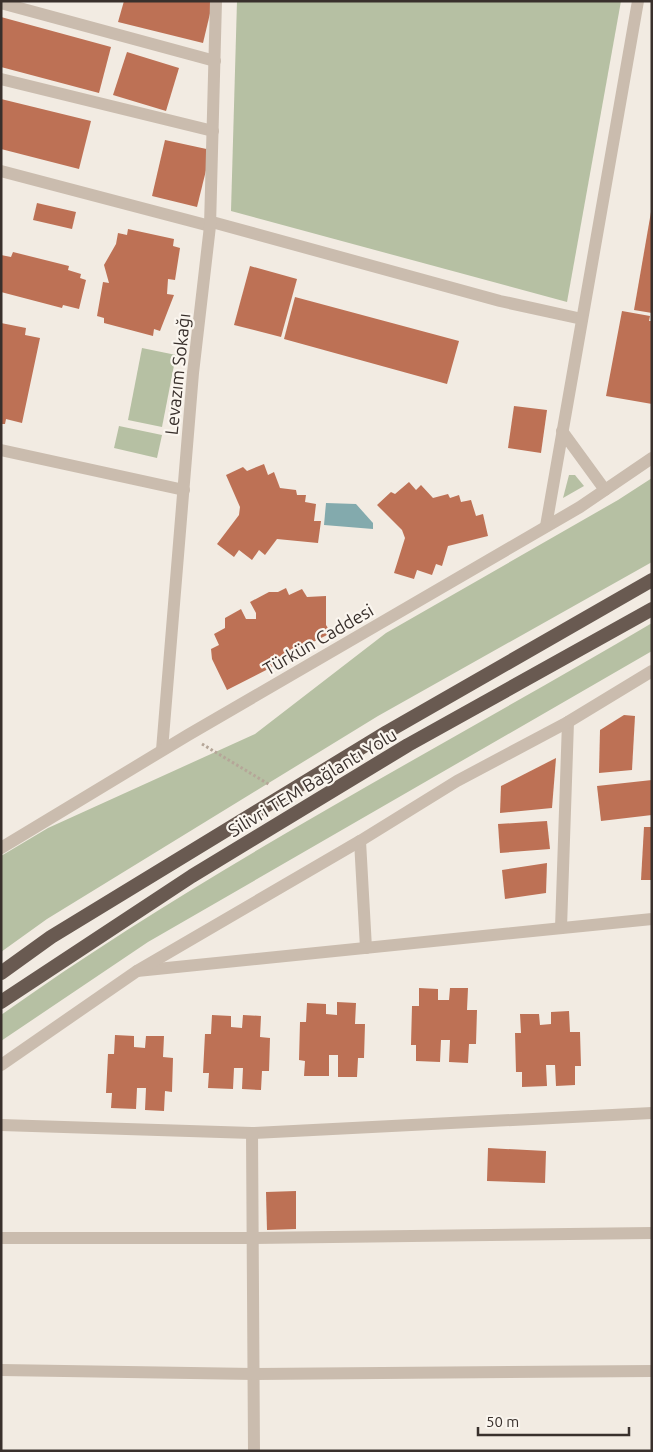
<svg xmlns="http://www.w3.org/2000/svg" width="653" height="1452" viewBox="0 0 653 1452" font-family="Ubuntu,sans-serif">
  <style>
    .green { fill: #b6c0a3 }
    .water { fill: #83aaad }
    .building { fill: #bd7155 }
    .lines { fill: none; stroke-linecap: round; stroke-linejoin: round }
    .path { stroke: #b5a698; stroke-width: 3; stroke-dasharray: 2.5 2.5; stroke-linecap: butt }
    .minor { stroke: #cabcae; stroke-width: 12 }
    .tertiary { stroke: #cabcae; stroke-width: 12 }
    .trunk { stroke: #695a51; stroke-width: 14 }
    .labels { text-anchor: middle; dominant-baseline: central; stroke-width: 4.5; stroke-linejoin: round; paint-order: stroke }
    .street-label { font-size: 18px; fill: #39302c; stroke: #faf5ee }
  </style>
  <rect width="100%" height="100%" fill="#f2ebe2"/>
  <g class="green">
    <path d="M 237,1 L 621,1 L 567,302 L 231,211 Z"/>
    <path d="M 142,348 L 176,355 L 162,427 L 128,420 Z"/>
    <path d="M 119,426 L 162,435 L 157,458 L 114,448 Z"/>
    <path d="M 569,475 L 575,475 L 584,486 L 563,498 Z"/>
    <path d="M 652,478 L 652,562 L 378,716 L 47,919 L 1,952 L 1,856 L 48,828 L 255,734 L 386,633 L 618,500 Z"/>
    <path d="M 652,623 L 652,651 L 148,942 L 1,1041 L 1,1015 C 206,869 435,751 652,623 Z"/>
  </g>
  <path class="water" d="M 326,503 L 356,504 L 373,523 L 373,529 L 324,525 Z"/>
  <g class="building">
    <path d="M 124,1 L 213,1 L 203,43 L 118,22 Z"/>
    <path d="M 1,17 L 111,47 L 99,93 L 1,67 Z"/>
    <path d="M 127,52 L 179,68 L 166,111 L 113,95 Z"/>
    <path d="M 1,99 L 91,121 L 79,169 L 1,149 Z"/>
    <path d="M 165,140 L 211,150 L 197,207 L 152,196 Z"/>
    <path d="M 37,203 L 76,212 L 72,229 L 33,220 Z"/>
    <path d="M 651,212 L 652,212 L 652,313 L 634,310 Z"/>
    <path d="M 128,229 L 174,239 L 173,246 L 180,248 L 175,280 L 168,279 L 167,294 L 174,295 L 160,331 L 154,329 L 153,336 L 104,323 L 104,318 L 97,316 L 103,282 L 109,283 L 104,265 L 116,244 L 118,233 L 127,235 Z"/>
    <path d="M 13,252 L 69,266 L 68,270 L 81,274 L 80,278 L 86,280 L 79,309 L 63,305 L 62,308 L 1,292 L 1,255 L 11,257 Z"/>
    <path d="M 250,266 L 297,279 L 281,337 L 234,325 Z"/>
    <path d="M 295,297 L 459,341 L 447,384 L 284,339 Z"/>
    <path d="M 622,311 L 650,316 L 649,321 L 652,321 L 652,404 L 606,396 Z"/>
    <path d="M 1,323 L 26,328 L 25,335 L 40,338 L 22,423 L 6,419 L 5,424 L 1,424 Z"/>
    <path d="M 514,406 L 547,410 L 541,453 L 508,448 Z"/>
    <path d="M 264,464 L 268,475 L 274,472 L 280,488 L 296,490 L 297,495 L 306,495 L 305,502 L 316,504 L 314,521 L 321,521 L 318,543 L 277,539 L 265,555 L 259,550 L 252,560 L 239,550 L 234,557 L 217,544 L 239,515 L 240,507 L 226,475 L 243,467 L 247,471 Z"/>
    <path d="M 409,482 L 416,490 L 421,485 L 433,498 L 448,494 L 450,498 L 459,495 L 461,502 L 471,500 L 476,516 L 483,514 L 488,536 L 448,546 L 442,566 L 436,564 L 432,575 L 417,570 L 414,579 L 394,573 L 405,538 L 402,530 L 377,505 L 391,492 L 395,494 Z"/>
    <path d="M 286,588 L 289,595 L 302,589 L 307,597 L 326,596 L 326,625 L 331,633 L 277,660 L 274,653 L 274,666 L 227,690 L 212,659 L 211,649 L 219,645 L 214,634 L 225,628 L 225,618 L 241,609 L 246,619 L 256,619 L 256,613 L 250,602 L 269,592 L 278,592 Z"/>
    <path d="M 624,715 L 635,716 L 632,770 L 599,773 L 600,730 Z"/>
    <path d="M 556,758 L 552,808 L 500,813 L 501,786 Z"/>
    <path d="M 652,780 L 652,815 L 601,821 L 597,786 Z"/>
    <path d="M 547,821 L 550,849 L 500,853 L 498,824 Z"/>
    <path d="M 644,827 L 652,827 L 652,880 L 641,880 Z"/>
    <path d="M 547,863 L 546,893 L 505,899 L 502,870 Z"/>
    <path d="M 419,988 L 438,989 L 438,1000 L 449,1000 L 450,988 L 468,988 L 467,1010 L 477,1010 L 476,1044 L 469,1044 L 468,1063 L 449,1062 L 450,1040 L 441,1040 L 440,1062 L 416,1061 L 416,1045 L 411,1045 L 412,1006 L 419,1006 Z"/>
    <path d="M 337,1002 L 356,1003 L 355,1024 L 365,1024 L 364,1058 L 358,1058 L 357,1077 L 338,1077 L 338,1055 L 329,1055 L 329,1076 L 304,1076 L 305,1061 L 299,1060 L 300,1022 L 306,1022 L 307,1003 L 326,1004 L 326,1014 L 337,1015 Z"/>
    <path d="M 569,1011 L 570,1032 L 580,1032 L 581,1066 L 575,1066 L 575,1085 L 556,1086 L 555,1065 L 546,1065 L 547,1086 L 522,1087 L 522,1072 L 516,1072 L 515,1033 L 521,1033 L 520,1014 L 539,1014 L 540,1025 L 551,1024 L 551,1012 Z"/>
    <path d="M 212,1015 L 231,1016 L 231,1027 L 242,1028 L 243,1015 L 261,1016 L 260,1037 L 270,1038 L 269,1071 L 262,1071 L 261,1090 L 242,1089 L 243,1068 L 234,1068 L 233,1089 L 208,1088 L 209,1073 L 203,1073 L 205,1034 L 211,1034 Z"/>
    <path d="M 115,1035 L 134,1036 L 134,1047 L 145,1048 L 146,1036 L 164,1036 L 163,1057 L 173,1058 L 172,1092 L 165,1091 L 164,1111 L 145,1110 L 146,1088 L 137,1088 L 136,1109 L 111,1108 L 112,1093 L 106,1093 L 108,1054 L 114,1054 Z"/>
    <path d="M 488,1148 L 546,1151 L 545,1183 L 487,1181 Z"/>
    <path d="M 296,1191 L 296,1229 L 267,1230 L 266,1192 Z"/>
  </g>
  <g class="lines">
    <path class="path" d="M 202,744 L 270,785"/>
    <g class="minor">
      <path d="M 1,3 L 215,61"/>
      <path d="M 1,79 L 213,131"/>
      <path d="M 1,171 L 210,226"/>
      <path d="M 212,222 L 500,301 L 582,319"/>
      <path d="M 562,431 L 605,490"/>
      <path d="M 1,450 L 184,490"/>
      <path d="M 546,526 L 638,1"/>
      <path d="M 162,750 L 193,373 L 210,226 L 216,1"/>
      <path d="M 360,841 L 366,948"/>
      <path d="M 561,928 L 568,722"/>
      <path d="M 137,971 L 652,919"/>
      <path d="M 1,1125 L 252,1133 L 652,1113"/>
      <path d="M 252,1133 L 254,1451"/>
      <path d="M 1,1238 L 253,1238 L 652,1233"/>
      <path d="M 1,1370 L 254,1374 L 652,1371"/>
    </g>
    <g class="tertiary">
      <path d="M 1,848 L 188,735 L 580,507 L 652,458"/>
      <path d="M 1,1065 L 137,971 L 360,841 L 457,781 L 568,722 L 652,671"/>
    </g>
    <g class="trunk">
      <path d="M 1,973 L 51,937 L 387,732 L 652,580"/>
      <path d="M 1,1002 L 192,876 L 408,745 L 652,609"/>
    </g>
  </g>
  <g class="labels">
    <g class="street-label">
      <text transform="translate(177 374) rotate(-84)">Levazım Sokağı</text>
      <text transform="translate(318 639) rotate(-30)">Türkün Caddesi</text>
      <text transform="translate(312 782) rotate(-31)">Silivri TEM Bağlantı Yolu</text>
    </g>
  </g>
  <rect width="653" height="1452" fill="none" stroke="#39302c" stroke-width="5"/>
  <path d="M478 1427v8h151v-8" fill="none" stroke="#39302c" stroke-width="2.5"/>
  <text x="486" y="1427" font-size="15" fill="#39302c" stroke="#faf5ee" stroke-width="4" paint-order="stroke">50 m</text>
</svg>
